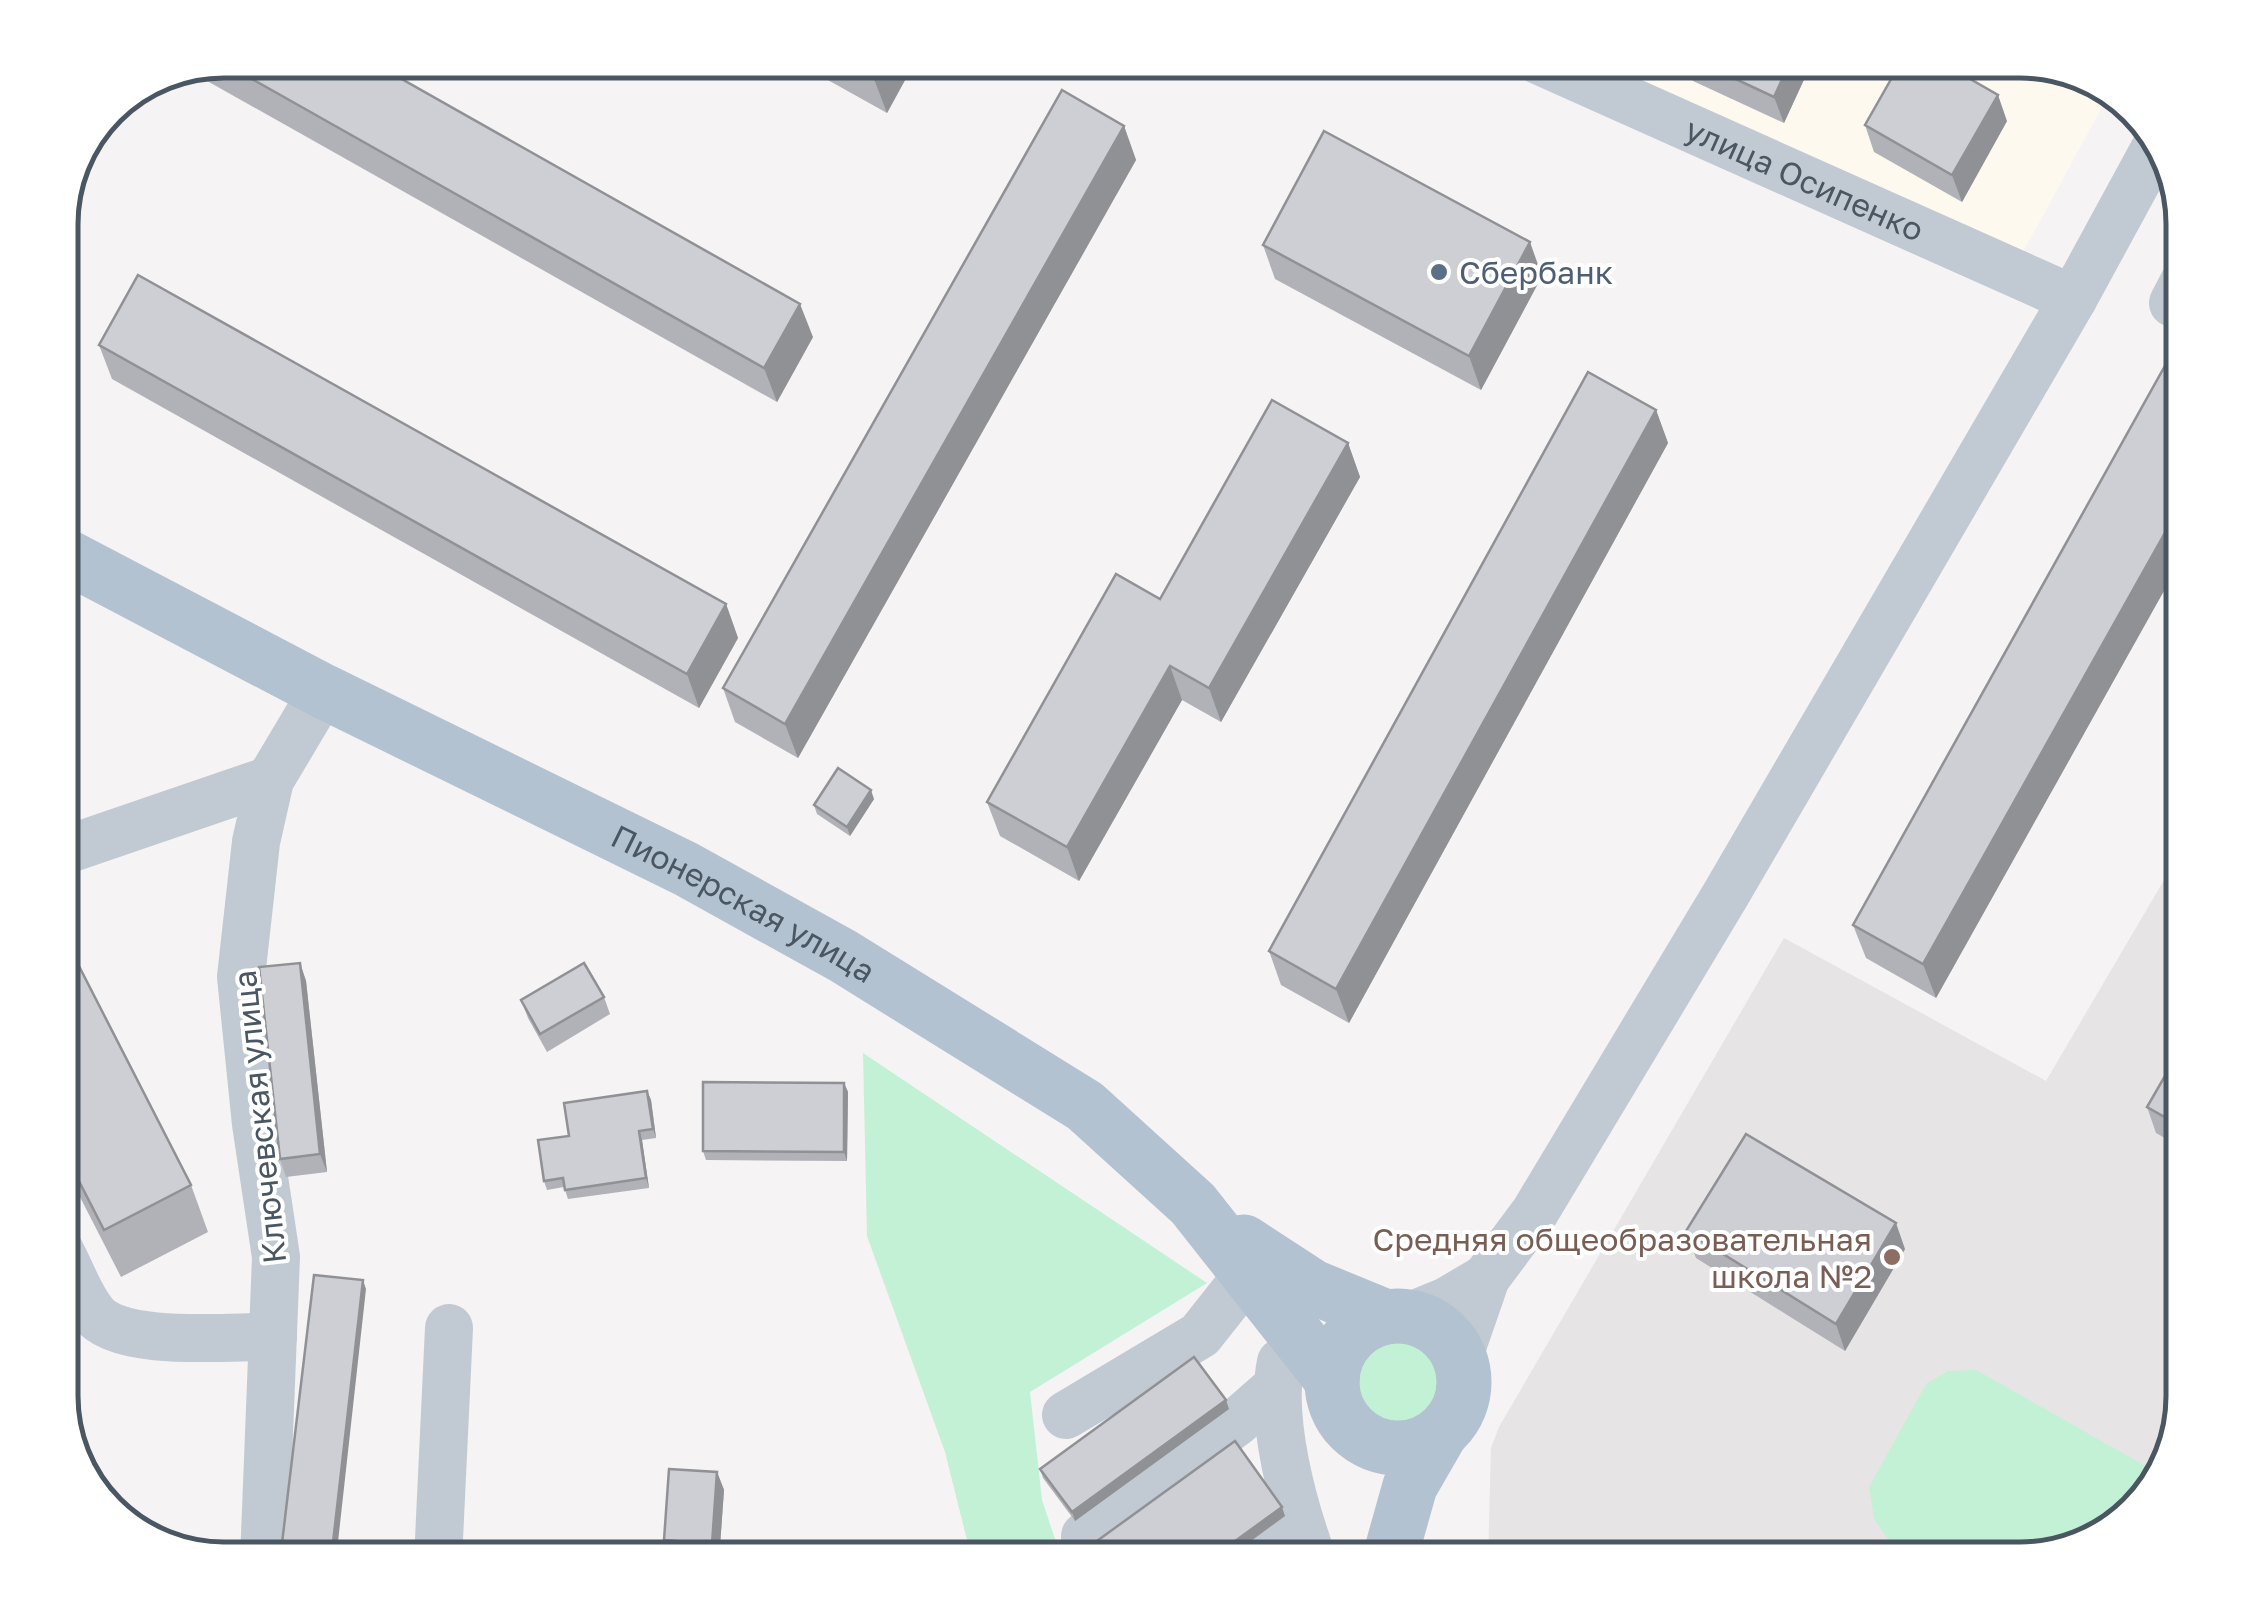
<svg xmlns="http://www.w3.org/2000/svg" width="2244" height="1620" viewBox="0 0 2244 1620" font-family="'Golos Text',sans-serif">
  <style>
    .commercial { fill: #fdf9ef }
    .education { fill: #e6e4e5 }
    .green { fill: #c3f1d5 }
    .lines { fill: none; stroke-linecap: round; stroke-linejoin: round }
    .minor { stroke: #c1cad2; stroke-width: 48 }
    .major { stroke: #b3c2d1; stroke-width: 55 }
    .wall { fill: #b0b2b7 }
    .shaded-wall { fill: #909195 }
    .building { fill: #cdcfd5; stroke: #909195; stroke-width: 2.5 }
    .service-dot { fill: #5c6f8a; stroke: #fff; stroke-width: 4 }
    .education-dot { fill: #8d6e63; stroke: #fff; stroke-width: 4 }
    .labels { text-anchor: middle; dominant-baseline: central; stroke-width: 8; stroke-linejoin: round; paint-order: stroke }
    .street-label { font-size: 32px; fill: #4a5661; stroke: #fff }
    .service-label { font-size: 32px; fill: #4e5e75; stroke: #fff; text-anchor: start }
    .education-label { font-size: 32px; fill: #785e54; stroke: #fff; text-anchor: end }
    .rim { fill: none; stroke: #4a5661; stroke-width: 5 }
  </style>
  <rect width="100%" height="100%" fill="#f5f3f3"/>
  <path class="commercial" d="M 1584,60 L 2021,60 L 2111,91 L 2023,252 Z"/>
  <path class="education" d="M 2184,846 L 2184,1397 L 2150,1495 L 2093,1543 L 2020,1560 L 1488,1560 L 1491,1448 L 1499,1427 L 1784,938 L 2046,1081 Z"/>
  <g class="green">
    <path d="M 863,1053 L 1207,1283 L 1030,1392 L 1042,1500 L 1062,1560 L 972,1560 L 945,1452 L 867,1236 Z"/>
    <circle cx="1398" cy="1382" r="43"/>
    <path d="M 1976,1370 L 2158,1473 L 2150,1495 L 2093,1543 L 2020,1560 L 1922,1560 L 1890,1542 L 1874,1519 L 1869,1487 L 1926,1384 L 1948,1371 Z"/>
  </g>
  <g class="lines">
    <g class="minor">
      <path id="s1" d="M 1538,60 L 2073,299"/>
      <path d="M 2173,303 L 2184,282"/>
      <path d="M 60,852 L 270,780"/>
      <path d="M 60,1251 C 71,1271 79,1296 93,1313 C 119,1348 231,1336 273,1337"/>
      <path d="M 1408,1317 L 1447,1301 L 1486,1278"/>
      <path d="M 1459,1356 L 1486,1278 L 1535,1212 L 1726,894 L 2073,299 L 2159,141"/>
      <path d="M 1281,1362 C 1269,1419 1293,1506 1313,1560"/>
      <path d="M 1066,1415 L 1200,1335 L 1249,1273"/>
      <path d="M 1085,1536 L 1238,1421 L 1278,1386"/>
      <path d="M 264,1560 L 276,1257 L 256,1124 L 241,977 L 256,842 L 270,780 L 323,691"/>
      <path d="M 438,1560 L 449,1328"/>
      <path d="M 1258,1560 L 1302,1528"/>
    </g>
    <g class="major">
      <path id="s2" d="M 60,553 L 323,691 L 686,869 L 843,956 L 1085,1106 L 1193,1204 L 1332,1380"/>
      <path d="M 1244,1242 L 1313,1287 L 1386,1317"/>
      <circle cx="1398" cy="1382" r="66"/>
      <path d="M 1390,1557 L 1410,1486 L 1440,1434"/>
    </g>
  </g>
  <g class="wall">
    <path d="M 224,60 L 813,337 L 777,402 L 193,73 L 193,72 Z"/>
    <path d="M 792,60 L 916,60 L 887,113 Z"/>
    <path d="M 1640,60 L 1679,60 L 1674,73 Z"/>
    <path d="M 1686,60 L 1813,60 L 1784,123 L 1693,81 Z"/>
    <path d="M 2007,121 L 1962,202 L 1874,152 L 1865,125 Z"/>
    <path d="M 1124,126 L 1136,160 L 798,758 L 735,722 L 723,688 Z"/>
    <path d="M 1263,245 L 1542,276 L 1481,390 L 1275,279 Z"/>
    <path d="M 99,345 L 726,604 L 738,638 L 699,708 L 112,379 Z"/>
    <path d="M 2184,374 L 2184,555 L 1936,998 L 1866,958 L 1853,925 Z"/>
    <path d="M 1656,410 L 1668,443 L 1349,1023 L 1281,985 L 1269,951 Z"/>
    <path d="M 1348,443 L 1360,477 L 1221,722 L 1182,700 L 1079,881 L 1000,836 L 987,802 L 1160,599 Z"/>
    <path d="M 874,799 L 850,836 L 817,814 L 814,805 Z"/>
    <path d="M 60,929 L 191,1185 L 208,1232 L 121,1277 L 60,1158 Z"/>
    <path d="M 300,963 L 306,981 L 327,1172 L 286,1177 L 280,1159 Z"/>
    <path d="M 604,997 L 610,1014 L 547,1052 L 528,1018 L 521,1000 Z"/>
    <path d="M 2184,1043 L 2184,1149 L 2156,1133 L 2147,1107 Z"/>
    <path d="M 844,1083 L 848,1092 L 847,1161 L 706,1160 L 703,1151 Z"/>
    <path d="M 647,1091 L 651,1100 L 656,1138 L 642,1140 L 649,1188 L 568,1199 L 564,1187 L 547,1190 L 544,1181 Z"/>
    <path d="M 1686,1231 L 1905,1249 L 1845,1351 L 1696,1258 Z"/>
    <path d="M 1229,1409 L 1075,1521 L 1043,1478 L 1040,1469 Z"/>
    <path d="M 717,1472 L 724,1490 L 719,1560 L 671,1558 L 664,1540 Z"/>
  </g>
  <g class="shaded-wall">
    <path d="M 885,60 L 916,60 L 887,113 L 874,79 Z"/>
    <path d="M 1669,60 L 1679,60 L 1674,73 Z"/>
    <path d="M 1791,60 L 1813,60 L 1784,123 L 1774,97 Z"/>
    <path d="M 1998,95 L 2007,121 L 1962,202 L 1952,175 Z"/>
    <path d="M 1124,126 L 1136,160 L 798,758 L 785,724 Z"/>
    <path d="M 1530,242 L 1542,276 L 1481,390 L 1469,356 Z"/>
    <path d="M 800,304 L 813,337 L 777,402 L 764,368 Z"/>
    <path d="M 1656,410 L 1668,443 L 1349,1023 L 1336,989 Z"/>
    <path d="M 1348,443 L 1360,477 L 1221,722 L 1209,688 Z"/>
    <path d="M 2184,499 L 2184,555 L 1936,998 L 1923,964 Z"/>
    <path d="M 70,599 L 77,617 L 60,649 L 60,618 Z"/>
    <path d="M 726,604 L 738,638 L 699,708 L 687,674 Z"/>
    <path d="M 1170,666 L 1182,700 L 1079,881 L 1067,847 Z"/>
    <path d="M 871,790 L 874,799 L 850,836 L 847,827 Z"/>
    <path d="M 300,963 L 306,981 L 327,1172 L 320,1154 Z"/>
    <path d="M 844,1083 L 848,1092 L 847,1161 L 844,1152 Z"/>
    <path d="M 647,1091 L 651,1100 L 656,1138 L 653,1129 Z"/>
    <path d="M 639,1131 L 642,1140 L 649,1188 L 646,1178 Z"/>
    <path d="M 1896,1223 L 1905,1249 L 1845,1351 L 1836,1324 Z"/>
    <path d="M 363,1280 L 366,1289 L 336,1560 L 331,1560 Z"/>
    <path d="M 1226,1400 L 1229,1409 L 1075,1521 L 1072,1512 Z"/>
    <path d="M 717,1472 L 724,1490 L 719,1560 L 712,1544 Z"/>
    <path d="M 1282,1507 L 1285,1516 L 1225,1560 L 1209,1560 Z"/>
  </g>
  <g class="building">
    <path d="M 224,60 L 368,60 L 800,304 L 764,368 L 220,61 Z"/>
    <path d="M 841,60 L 885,60 L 874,79 Z"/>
    <path d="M 1695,60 L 1791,60 L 1774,97 Z"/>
    <path d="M 1902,60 L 1937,60 L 1998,95 L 1952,175 L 1865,125 Z"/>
    <path d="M 1062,90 L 1124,126 L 785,724 L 723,688 Z"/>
    <path d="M 1324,131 L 1530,242 L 1469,356 L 1263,245 Z"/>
    <path d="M 138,275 L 726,604 L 687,674 L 99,345 Z"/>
    <path d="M 2166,364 L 2184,374 L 2184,499 L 1923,964 L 1853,925 Z"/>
    <path d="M 1588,372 L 1656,410 L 1336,989 L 1269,951 Z"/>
    <path d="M 1272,400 L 1348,443 L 1209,688 L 1170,666 L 1067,847 L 987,802 L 1116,574 L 1160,599 Z"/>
    <path d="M 60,594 L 70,599 L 60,618 Z"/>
    <path d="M 838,768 L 871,790 L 847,827 L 814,805 Z"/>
    <path d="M 60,929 L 191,1185 L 104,1230 L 60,1144 Z"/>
    <path d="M 300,963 L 320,1154 L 280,1159 L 259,967 Z"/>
    <path d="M 584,963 L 604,997 L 540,1034 L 521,1000 Z"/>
    <path d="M 2184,1043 L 2184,1128 L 2147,1107 Z"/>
    <path d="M 703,1082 L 844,1083 L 844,1152 L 703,1151 Z"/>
    <path d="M 647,1091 L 653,1129 L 639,1131 L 646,1178 L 565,1190 L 563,1178 L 544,1181 L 538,1140 L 569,1136 L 564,1103 Z"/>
    <path d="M 1746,1134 L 1896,1223 L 1836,1324 L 1686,1231 Z"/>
    <path d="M 314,1275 L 363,1280 L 331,1560 L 280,1560 Z"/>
    <path d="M 1194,1357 L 1226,1400 L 1072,1512 L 1040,1469 Z"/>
    <path d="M 1235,1441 L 1282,1507 L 1209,1560 L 1100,1560 L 1090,1546 Z"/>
    <path d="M 669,1469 L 717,1472 L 712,1544 L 664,1540 Z"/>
    <path d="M 1288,1551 L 1292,1560 L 1276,1560 Z"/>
  </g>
  <circle class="service-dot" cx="1439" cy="272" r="10"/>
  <circle class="education-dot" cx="1892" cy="1257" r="10"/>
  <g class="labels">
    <g class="street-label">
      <text stroke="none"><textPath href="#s1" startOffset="292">улица Осипенко</textPath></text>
      <text stroke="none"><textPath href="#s2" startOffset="768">Пионерская улица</textPath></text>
      <text transform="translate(259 1117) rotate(-96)">Ключевская улица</text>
    </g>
    <g class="service-label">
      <text x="1459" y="272">Сбербанк</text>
    </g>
    <g class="education-label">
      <text x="1872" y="1239">Средняя общеобразовательная<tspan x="1872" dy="37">школа №2</tspan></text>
    </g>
  </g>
  <path d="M0 0H2244V1620H0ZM224 78H2020A146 146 0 0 1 2166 224V1396A146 146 0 0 1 2020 1542H224A146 146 0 0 1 78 1396V224A146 146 0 0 1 224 78Z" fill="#fff" fill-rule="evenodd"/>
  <path class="rim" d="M224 78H2020A146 146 0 0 1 2166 224V1396A146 146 0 0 1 2020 1542H224A146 146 0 0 1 78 1396V224A146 146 0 0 1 224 78Z"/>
</svg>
